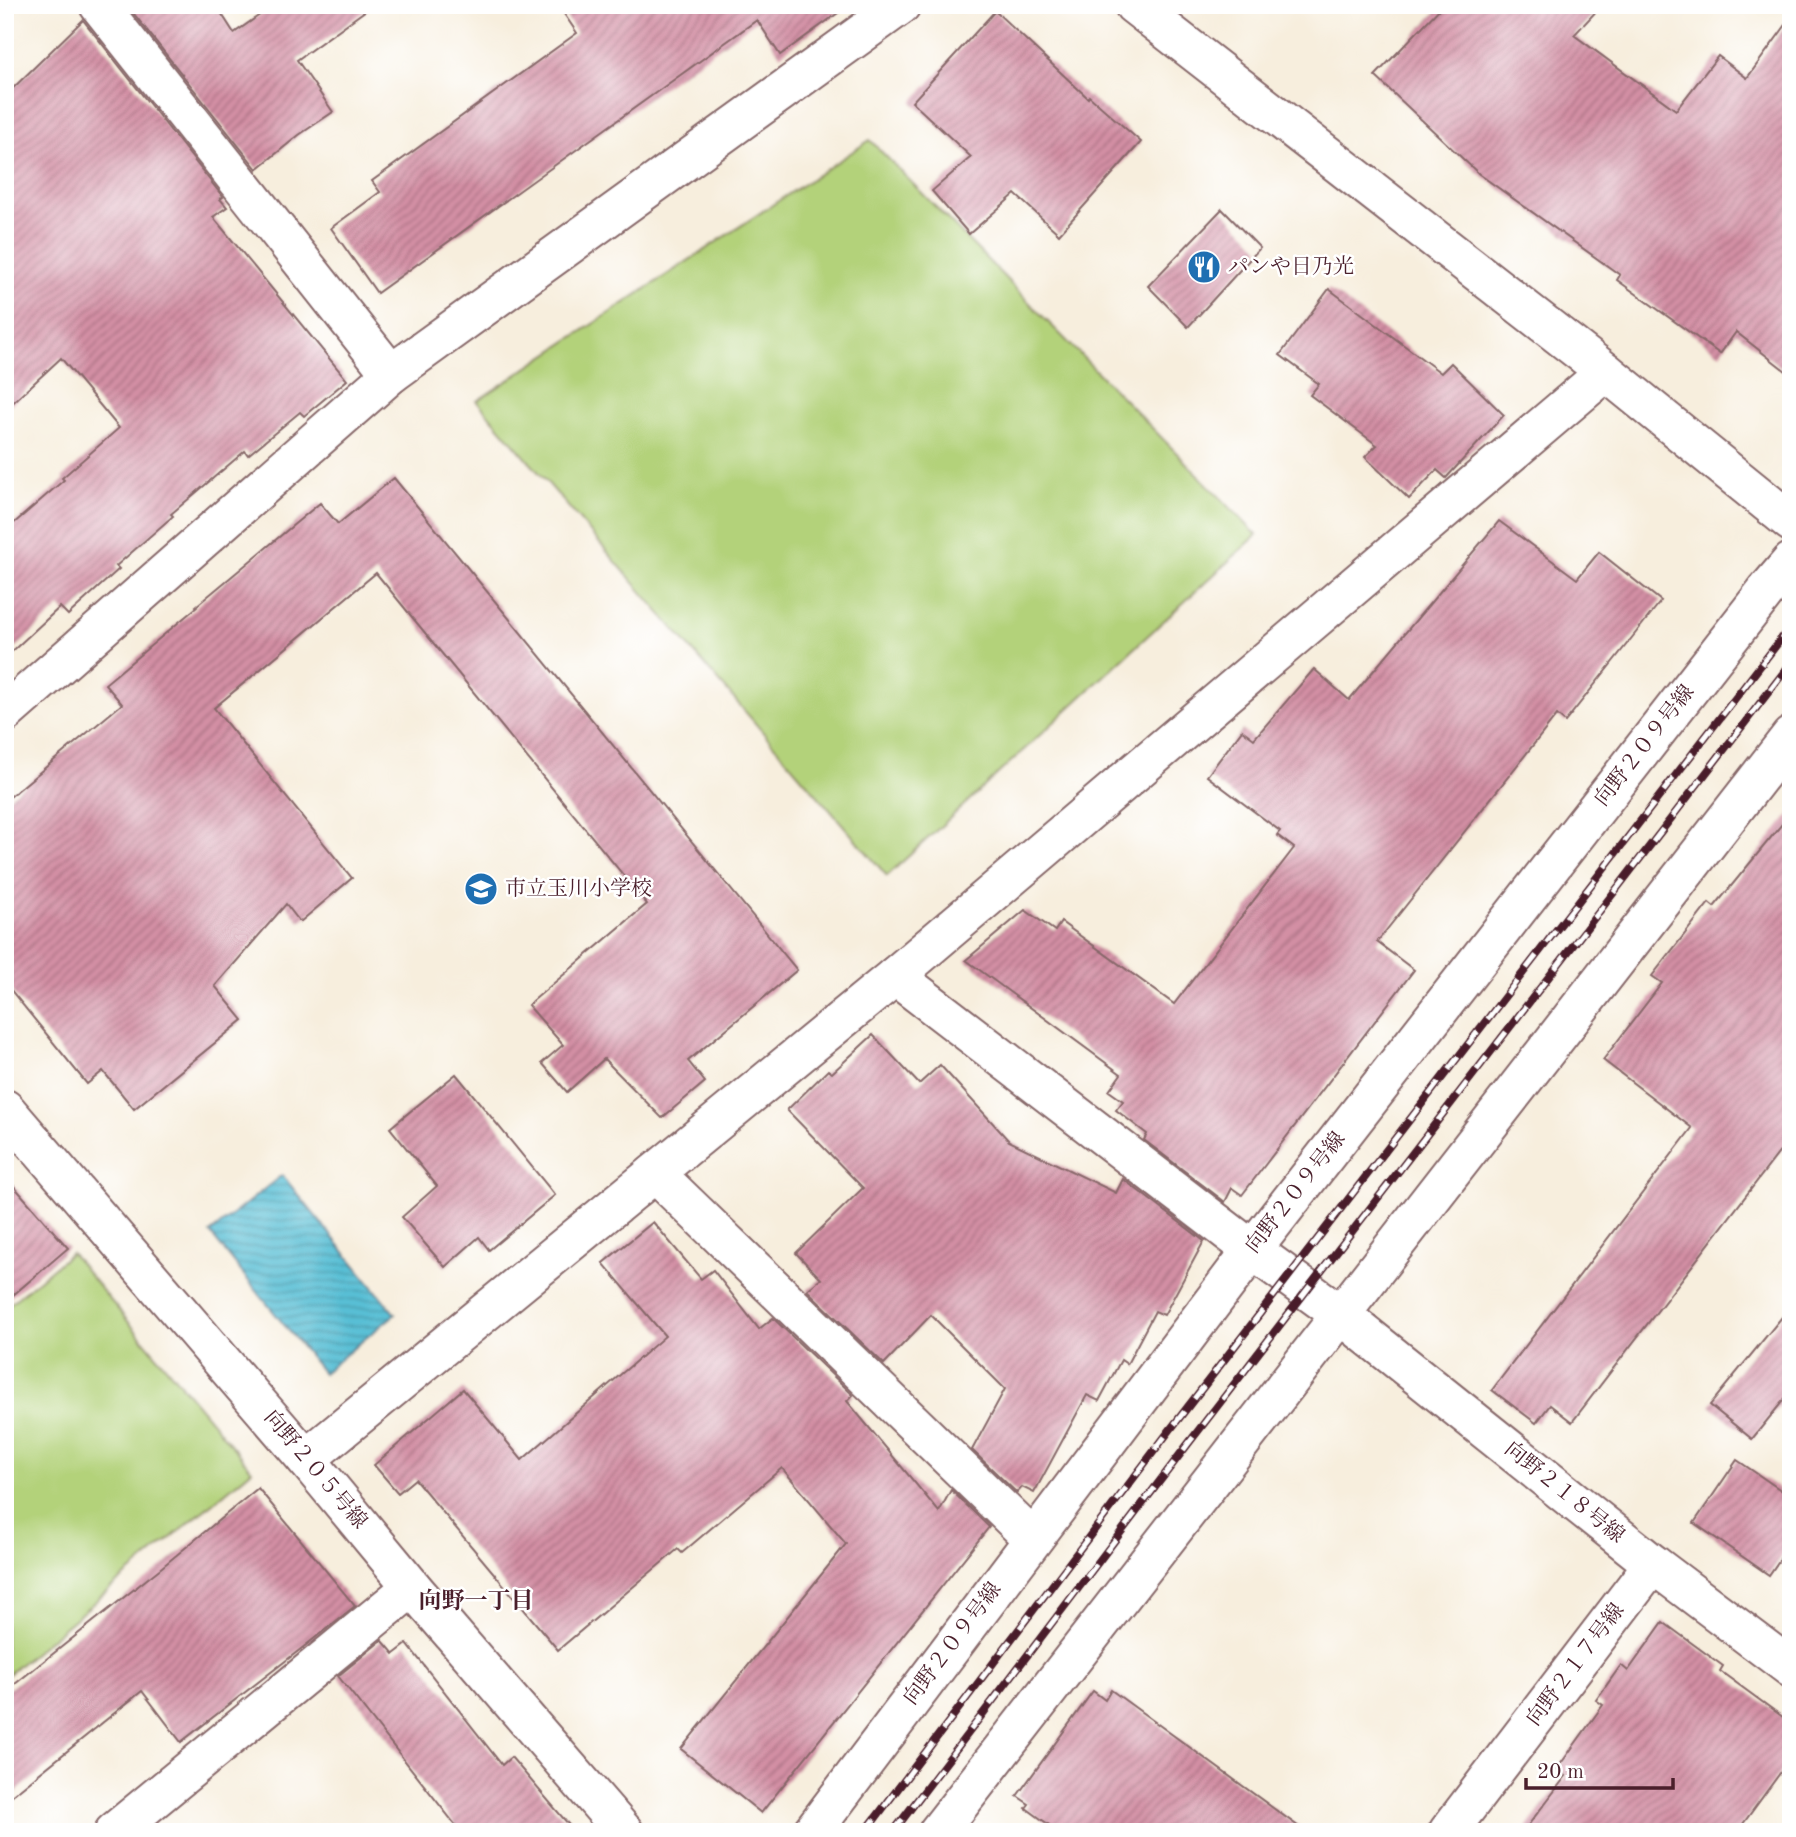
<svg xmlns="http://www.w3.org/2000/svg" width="1796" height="1837" viewBox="0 0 1796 1837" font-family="'Old Standard TT','Noto Serif JP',serif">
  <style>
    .pitch { fill: #b3d27a; stroke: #7e7852; stroke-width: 2 }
    .water { fill: url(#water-rules); stroke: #516f80; stroke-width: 2 }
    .building { fill: url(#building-hatch) }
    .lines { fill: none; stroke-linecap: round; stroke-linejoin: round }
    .minor-casing { stroke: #876769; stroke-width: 42 }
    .minor { stroke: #fff; stroke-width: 38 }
    .rail-casing { stroke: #4a1f2b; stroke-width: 8 }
    .rail { stroke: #fff; stroke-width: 5; stroke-dasharray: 16; stroke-linecap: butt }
    .labels { text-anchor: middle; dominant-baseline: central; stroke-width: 5; stroke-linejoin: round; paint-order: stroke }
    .poi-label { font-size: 21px; fill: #4a1f2b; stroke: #fff; text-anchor: start }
    .street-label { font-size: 21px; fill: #4a1f2b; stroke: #fff }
    .neighbourhood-label { font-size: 23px; font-weight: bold; fill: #4a1f2b; stroke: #fff }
  </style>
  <defs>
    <pattern id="water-rules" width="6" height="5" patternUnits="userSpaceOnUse" patternTransform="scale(1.75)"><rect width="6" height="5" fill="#58bfd5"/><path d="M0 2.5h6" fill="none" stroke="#4b9bad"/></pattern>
    <pattern id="building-hatch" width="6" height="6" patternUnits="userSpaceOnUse" patternTransform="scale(1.75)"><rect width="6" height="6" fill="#d38fa4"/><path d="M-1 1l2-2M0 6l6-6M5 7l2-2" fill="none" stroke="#ad7486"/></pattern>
  </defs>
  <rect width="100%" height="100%" fill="#fff"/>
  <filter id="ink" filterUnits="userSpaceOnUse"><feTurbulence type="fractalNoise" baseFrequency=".0143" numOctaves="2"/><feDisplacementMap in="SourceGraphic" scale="14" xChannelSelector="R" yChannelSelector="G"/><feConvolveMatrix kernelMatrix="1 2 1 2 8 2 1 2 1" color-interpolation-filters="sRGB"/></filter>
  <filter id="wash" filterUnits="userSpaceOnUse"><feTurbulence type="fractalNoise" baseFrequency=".00686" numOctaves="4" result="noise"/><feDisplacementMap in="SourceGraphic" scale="28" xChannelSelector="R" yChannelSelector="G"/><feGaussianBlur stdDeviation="1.57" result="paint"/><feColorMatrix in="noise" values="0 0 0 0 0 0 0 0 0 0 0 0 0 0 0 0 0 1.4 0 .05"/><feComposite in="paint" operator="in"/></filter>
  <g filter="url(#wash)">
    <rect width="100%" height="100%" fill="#f7eedd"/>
    <g class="pitch">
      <path d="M 870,140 L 1257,535 L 887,876 L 477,401 Z"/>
      <path d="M 71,1253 L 252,1470 L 5,1677 L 5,1308 Z"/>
    </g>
    <path class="water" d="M 282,1175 L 395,1314 L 323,1373 L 210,1233 Z"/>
    <g id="blocks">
      <g class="building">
        <path d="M 127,5 L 216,5 L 234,33 L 274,5 L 373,5 L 297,60 L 333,112 L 299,135 L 257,169 Z"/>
        <path d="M 558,5 L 849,5 L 780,55 L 757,20 L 377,293 L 331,228 L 380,192 L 372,181 L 577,33 Z"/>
        <path d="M 1443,5 L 1602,5 L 1574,35 L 1676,110 L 1718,56 L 1747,78 L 1791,18 L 1791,375 L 1736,332 L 1720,354 L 1617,280 L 1620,275 L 1479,174 L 1375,76 Z"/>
        <path d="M 995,11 L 1088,98 L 1089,96 L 1141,142 L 1059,234 L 1015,194 L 969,234 L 932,191 L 971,157 L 912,102 Z"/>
        <path d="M 83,20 L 223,197 L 220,199 L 227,207 L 213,217 L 347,380 L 304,416 L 300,412 L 248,455 L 245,451 L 171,514 L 173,516 L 116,566 L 119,569 L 68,615 L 60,607 L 5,658 L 5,531 L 64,480 L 62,478 L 119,428 L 61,358 L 5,410 L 5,96 Z"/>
        <path d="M 1222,209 L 1260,248 L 1188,327 L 1148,286 Z"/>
        <path d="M 1329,289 L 1441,373 L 1451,363 L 1504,415 L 1446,478 L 1437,470 L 1409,499 L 1365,457 L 1377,445 L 1310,395 L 1319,384 L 1280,355 Z"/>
        <path d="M 394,478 L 797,970 L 688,1061 L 705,1082 L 662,1118 L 604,1059 L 567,1092 L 542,1063 L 563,1045 L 528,1005 L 647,904 L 376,573 L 214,708 L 352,878 L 300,922 L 286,904 L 215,986 L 243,1020 L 134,1109 L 103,1071 L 87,1084 L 5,983 L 5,801 L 122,704 L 105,684 L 197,607 L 196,606 L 320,503 L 338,524 Z"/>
        <path d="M 1499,521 L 1577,579 L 1599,552 L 1661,601 L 1565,722 L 1557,715 L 1377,942 L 1414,970 L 1242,1195 L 1232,1188 L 1225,1202 L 1144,1140 L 1147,1134 L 1116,1110 L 1123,1101 L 1109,1091 L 1121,1074 L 966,960 L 1025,910 L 1055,931 L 1061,922 L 1174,1004 L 1294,848 L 1277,835 L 1280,831 L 1207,776 L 1242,730 L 1254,739 L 1314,669 L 1349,700 Z"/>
        <path d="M 1791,813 L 1791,1137 L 1572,1422 L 1550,1405 L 1536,1423 L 1492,1390 L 1692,1128 L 1603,1060 L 1662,983 L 1652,976 L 1709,903 L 1714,907 Z"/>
        <path d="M 873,1035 L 919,1084 L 940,1065 L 1009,1141 L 1116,1193 L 1123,1179 L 1204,1241 L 1164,1315 L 1155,1311 L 1127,1364 L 1121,1360 L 1099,1401 L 1087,1395 L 1034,1493 L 1022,1487 L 1017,1493 L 972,1450 L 1005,1389 L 931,1315 L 884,1364 L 807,1290 L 821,1279 L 796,1253 L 863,1188 L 787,1110 L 828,1070 L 832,1073 Z"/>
        <path d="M 456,1074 L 555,1195 L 489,1250 L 479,1237 L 445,1267 L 402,1217 L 437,1186 L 390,1128 Z"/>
        <path d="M 5,1176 L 68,1248 L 5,1302 Z"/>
        <path d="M 653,1222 L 701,1279 L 713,1270 L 759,1329 L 773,1318 L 853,1395 L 847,1401 L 939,1512 L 951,1490 L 989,1527 L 761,1813 L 681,1749 L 846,1544 L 782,1468 L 682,1553 L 678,1549 L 558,1650 L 415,1479 L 398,1493 L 374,1465 L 463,1389 L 522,1460 L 665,1336 L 603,1263 Z"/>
        <path d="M 1791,1306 L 1791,1391 L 1752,1439 L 1710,1405 Z"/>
        <path d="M 1737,1460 L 1791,1497 L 1791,1543 L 1769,1575 L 1694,1523 Z"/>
        <path d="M 258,1488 L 355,1606 L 306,1645 L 181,1742 L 142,1691 L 5,1801 L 5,1692 L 162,1567 Z"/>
        <path d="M 1663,1622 L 1723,1666 L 1720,1671 L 1791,1723 L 1791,1758 L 1737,1832 L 1523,1832 L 1566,1776 L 1557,1769 L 1603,1705 L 1596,1700 L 1621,1665 L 1628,1671 Z"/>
        <path d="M 382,1640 L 394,1654 L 407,1644 L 502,1765 L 511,1757 L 575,1832 L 461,1832 L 338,1676 Z"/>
        <path d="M 1111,1690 L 1306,1832 L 1059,1832 L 1026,1808 L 1029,1804 L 1017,1796 L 1093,1691 L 1105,1700 Z"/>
      </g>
    </g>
  </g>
  <g filter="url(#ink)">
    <use href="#blocks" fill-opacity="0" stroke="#876769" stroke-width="2"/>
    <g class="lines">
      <defs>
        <g id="minor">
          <path d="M 99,5 L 391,374"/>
          <path d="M 1134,5 L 1606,372 L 1791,522"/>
          <path d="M 5,713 L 391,374 L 901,5"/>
          <path d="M 895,976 L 1252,1250 L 1340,1314 L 1653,1564 L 1791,1668"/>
          <path d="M 5,1109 L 306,1459 L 412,1587 L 624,1832"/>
          <path d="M 655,1173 L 1033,1539"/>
          <path d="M 306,1459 L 895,976 L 1606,372"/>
          <path d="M 114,1832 L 412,1587"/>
          <path d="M 812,1832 L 1252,1250 L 1767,590 L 1791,562"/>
          <path d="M 938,1832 L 1791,736"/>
          <path d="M 1448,1832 L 1653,1564"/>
        </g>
      </defs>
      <use href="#minor" class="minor-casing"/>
      <use href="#minor" class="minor"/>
      <defs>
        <g id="rail">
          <path d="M 865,1832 L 1170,1430 L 1791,626"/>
          <path d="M 893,1832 L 1188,1444 L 1791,663"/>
        </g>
      </defs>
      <use href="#rail" class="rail-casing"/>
      <use href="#rail" class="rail"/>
    </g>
  </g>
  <defs>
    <symbol id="restaurant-disc" viewBox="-11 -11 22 22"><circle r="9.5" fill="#1f6fb2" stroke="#fff"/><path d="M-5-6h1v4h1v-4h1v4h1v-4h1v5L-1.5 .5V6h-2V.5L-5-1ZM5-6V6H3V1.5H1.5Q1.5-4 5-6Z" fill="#fff"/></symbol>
    <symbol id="school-disc" viewBox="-11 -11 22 22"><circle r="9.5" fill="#1f6fb2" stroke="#fff"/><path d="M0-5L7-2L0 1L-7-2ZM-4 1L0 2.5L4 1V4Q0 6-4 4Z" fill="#fff"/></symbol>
  </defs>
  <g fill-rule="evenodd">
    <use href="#restaurant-disc" x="1185" y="248" width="38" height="38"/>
    <use href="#school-disc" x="462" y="870" width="38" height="38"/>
  </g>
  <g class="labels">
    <g class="poi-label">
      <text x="1228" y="267">パンや日乃光</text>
      <text x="505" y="889">市立玉川小学校</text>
    </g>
    <g class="street-label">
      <text transform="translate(1645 746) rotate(-52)">向野２０９号線</text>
      <text transform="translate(1296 1193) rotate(-52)">向野２０９号線</text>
      <text transform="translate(315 1470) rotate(50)">向野２０５号線</text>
      <text transform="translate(1564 1493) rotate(39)">向野２１８号線</text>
      <text transform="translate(953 1644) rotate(-53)">向野２０９号線</text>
      <text transform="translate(1576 1665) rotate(-53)">向野２１７号線</text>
    </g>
    <g class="neighbourhood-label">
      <text x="476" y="1601">向野一丁目</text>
    </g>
  </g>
  <rect width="1796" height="1837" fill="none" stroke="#fff" stroke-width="28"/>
  <path d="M1526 1778v10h147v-10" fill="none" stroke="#4a1f2b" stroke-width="3.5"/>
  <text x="1537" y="1778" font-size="21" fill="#4a1f2b" stroke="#ffffff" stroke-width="5" paint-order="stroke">20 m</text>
</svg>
